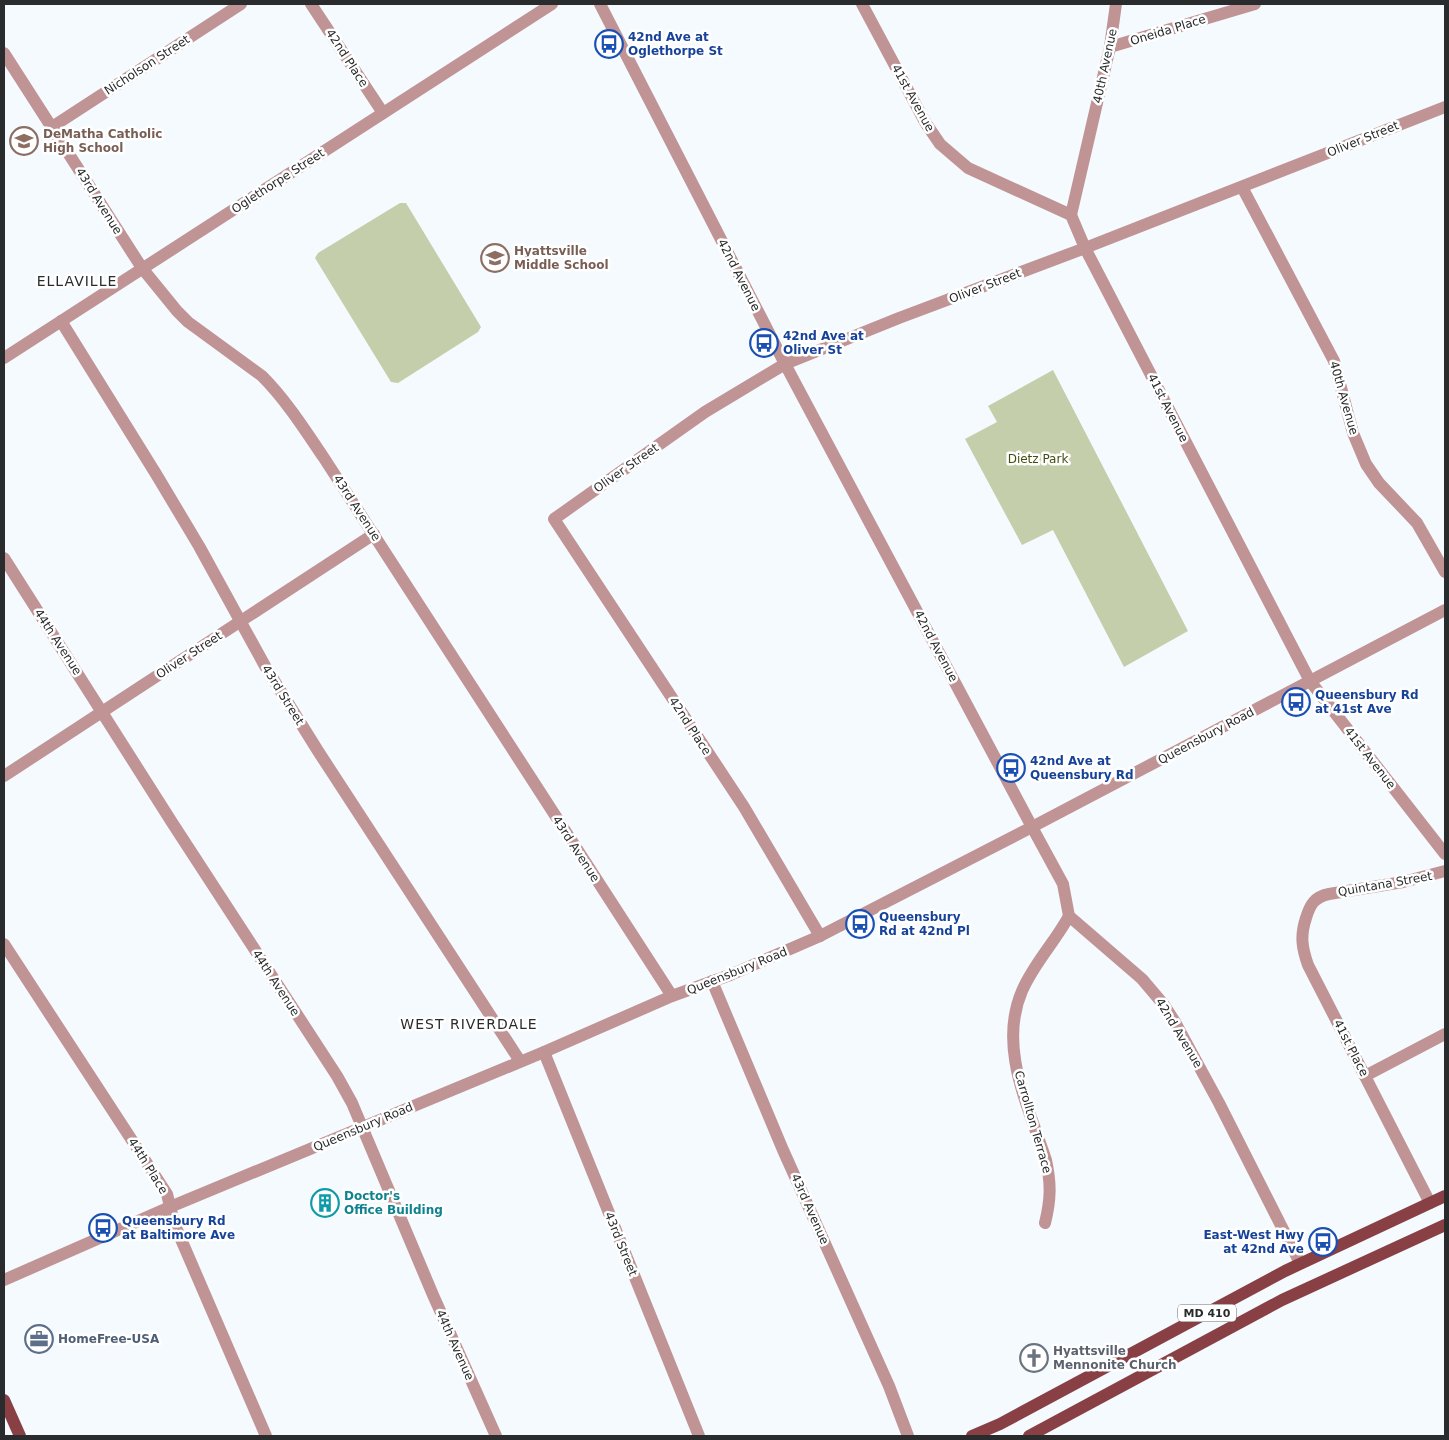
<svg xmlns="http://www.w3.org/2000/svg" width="1449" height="1440" viewBox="0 0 1449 1440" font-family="'DejaVu Sans',sans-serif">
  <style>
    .green { fill: #c5ceab }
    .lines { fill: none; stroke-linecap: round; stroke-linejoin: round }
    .minor { stroke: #c09494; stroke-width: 12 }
    .tertiary { stroke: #c09494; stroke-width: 12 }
    .primary { stroke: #894044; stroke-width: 12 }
    .labels { text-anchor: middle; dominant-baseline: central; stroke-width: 5; stroke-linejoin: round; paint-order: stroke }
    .shield { fill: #fff; stroke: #696b6c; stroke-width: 1 }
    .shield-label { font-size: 11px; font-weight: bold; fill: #292b2d }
    .street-label { font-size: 12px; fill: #292b2d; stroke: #fff }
    .transit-label { font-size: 12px; font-weight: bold; fill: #164399; stroke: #fff; text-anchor: start }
    .education-label { font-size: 12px; font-weight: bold; fill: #785e54; stroke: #fff; text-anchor: start }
    .park-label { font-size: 12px; fill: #444f0e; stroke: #fff }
    .culture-label { font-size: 12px; font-weight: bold; fill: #0d838f; stroke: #fff; text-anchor: start }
    .service-label { font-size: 12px; font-weight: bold; fill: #4e5e75; stroke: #fff; text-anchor: start }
    .worship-label { font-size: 12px; font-weight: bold; fill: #5b616d; stroke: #fff; text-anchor: start }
    .neighbourhood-label { font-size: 14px; letter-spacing: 1px; fill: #292b2d; stroke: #fff }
  </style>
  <rect width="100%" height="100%" fill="#f4fafe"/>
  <g class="green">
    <path d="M 400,203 L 406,203 L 481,327 L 478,332 L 398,383 L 391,382 L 315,258 L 318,253 Z"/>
    <path d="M 1053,370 L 1188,631 L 1124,667 L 1053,530 L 1022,545 L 965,439 L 997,422 L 988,406 Z"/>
  </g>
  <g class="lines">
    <g class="minor">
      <path d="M 311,4 L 383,113"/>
      <path d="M 862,4 L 925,122 L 940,144 L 968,168 L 1071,215 L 1085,248 L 1310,681 L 1445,854"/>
      <path d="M 1110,47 L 1255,4"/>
      <path d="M 4,53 L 142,268 L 177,311 L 188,322 L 262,376 C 286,400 305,430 324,458 L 672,996"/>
      <path d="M 52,127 L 241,4"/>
      <path d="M 1242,187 L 1334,361 L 1353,433 L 1366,464 L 1379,483 L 1417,523 L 1445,572"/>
      <path d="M 1071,215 L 1110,47 L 1116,4"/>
      <path d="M 61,321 L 156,474 L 199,546 L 265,666 L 318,751 L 520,1061"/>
      <path d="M 4,358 L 552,4"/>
      <path d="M 4,558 L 173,824 L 337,1076 L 352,1103 L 433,1295 L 496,1436"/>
      <path d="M 4,776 L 374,534"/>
      <path d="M 1032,827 L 1063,884 L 1069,916 L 1142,979 L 1164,1005 L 1175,1022 L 1219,1103 L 1300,1263"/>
      <path d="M 820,936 L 744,807 L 554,519 L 705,412 L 785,364 L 899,318 L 1085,248 L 1445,107"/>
      <path d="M 4,944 L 167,1194 L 174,1223 L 266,1436"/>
      <path d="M 712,981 L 783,1150 L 889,1386 L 908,1436"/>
      <path d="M 544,1052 L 699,1436"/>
      <path d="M 1365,1076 L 1445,1034"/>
      <path d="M 1430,1203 L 1308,965 C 1302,948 1300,936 1306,918 C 1310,905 1314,897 1329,894 L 1403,882 L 1445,871"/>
      <path d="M 1045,1223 C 1051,1199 1051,1183 1046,1160 C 1028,1105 998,1047 1022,991 C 1034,963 1055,942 1069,916"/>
    </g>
    <g class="tertiary">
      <path d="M 600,4 L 785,364 L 1032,827"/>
      <path d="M 4,1280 L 170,1207 L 544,1052 L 672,996 L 730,975 L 820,936 L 1032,827 L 1445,610"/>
    </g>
    <g class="primary">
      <path d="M 4,1400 L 20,1436"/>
      <path d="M 972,1436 L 1000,1424 L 1285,1271 L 1445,1196"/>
      <path d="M 1029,1436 L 1282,1300 L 1445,1225"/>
    </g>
  </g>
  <defs>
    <symbol id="bus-ring" viewBox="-11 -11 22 22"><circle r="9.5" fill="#fff" stroke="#1a4fb4" stroke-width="1.5"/><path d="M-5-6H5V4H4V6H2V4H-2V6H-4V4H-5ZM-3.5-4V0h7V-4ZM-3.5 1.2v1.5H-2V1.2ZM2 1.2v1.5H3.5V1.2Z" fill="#1a4fb4"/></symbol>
    <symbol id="school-ring" viewBox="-11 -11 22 22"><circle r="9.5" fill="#fff" stroke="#8d6e63" stroke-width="1.5"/><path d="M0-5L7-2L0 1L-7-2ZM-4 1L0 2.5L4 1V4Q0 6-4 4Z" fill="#8d6e63"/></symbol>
    <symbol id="building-ring" viewBox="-11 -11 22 22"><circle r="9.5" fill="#fff" stroke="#0f9aa8" stroke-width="1.5"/><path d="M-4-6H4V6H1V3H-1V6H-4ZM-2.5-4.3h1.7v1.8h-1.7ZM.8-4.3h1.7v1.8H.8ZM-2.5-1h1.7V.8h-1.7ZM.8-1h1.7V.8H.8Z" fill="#0f9aa8"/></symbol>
    <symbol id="office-ring" viewBox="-11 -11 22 22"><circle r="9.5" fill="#fff" stroke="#5c6f8a" stroke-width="1.5"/><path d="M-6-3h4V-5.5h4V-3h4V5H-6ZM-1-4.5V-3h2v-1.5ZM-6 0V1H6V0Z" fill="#5c6f8a"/></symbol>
    <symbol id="church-ring" viewBox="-11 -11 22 22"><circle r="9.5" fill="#fff" stroke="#6b7280" stroke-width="1.5"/><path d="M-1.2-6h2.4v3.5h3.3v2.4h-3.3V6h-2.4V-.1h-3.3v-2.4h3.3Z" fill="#6b7280"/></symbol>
  </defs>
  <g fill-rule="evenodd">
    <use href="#bus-ring" x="593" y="28" width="32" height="32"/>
    <use href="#school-ring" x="8" y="125" width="32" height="32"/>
    <use href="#school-ring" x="479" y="242" width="32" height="32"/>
    <use href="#bus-ring" x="748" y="327" width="32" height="32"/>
    <use href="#bus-ring" x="1280" y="686" width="32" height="32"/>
    <use href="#bus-ring" x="995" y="752" width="32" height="32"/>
    <use href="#bus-ring" x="844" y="908" width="32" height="32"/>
    <use href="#building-ring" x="309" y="1187" width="32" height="32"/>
    <use href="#bus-ring" x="87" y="1212" width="32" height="32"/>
    <use href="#bus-ring" x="1307" y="1226" width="32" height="32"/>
    <use href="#office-ring" x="23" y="1323" width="32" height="32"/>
    <use href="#church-ring" x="1018" y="1342" width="32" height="32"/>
  </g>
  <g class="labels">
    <rect class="shield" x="1178" y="1304.5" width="58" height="17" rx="4"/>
    <g class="shield-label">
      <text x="1207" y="1313">MD 410</text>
    </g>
    <g class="street-label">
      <text transform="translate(1168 30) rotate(-17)">Oneida Place</text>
      <text transform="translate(347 58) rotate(57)">42nd Place</text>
      <text transform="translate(147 65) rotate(-33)">Nicholson Street</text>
      <text transform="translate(1105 66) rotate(-78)">40th Avenue</text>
      <text transform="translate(913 98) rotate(61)">41st Avenue</text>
      <text transform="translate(1363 139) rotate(-22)">Oliver Street</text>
      <text transform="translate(278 181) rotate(-33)">Oglethorpe Street</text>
      <text transform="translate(99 201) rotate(58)">43rd Avenue</text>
      <text transform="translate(739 275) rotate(63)">42nd Avenue</text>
      <text transform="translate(985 286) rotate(-21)">Oliver Street</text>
      <text transform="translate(1344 398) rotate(74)">40th Avenue</text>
      <text transform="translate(1168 408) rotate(63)">41st Avenue</text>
      <text transform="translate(626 468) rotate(-35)">Oliver Street</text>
      <text transform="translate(357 508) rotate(57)">43rd Avenue</text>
      <text transform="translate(58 642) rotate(57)">44th Avenue</text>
      <text transform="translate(936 646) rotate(62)">42nd Avenue</text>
      <text transform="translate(189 655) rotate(-33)">Oliver Street</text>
      <text transform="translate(283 695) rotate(58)">43rd Street</text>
      <text transform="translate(690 726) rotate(57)">42nd Place</text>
      <text transform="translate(1206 736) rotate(-28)">Queensbury Road</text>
      <text transform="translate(1370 758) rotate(52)">41st Avenue</text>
      <text transform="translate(576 849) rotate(57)">43rd Avenue</text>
      <text transform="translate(1385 884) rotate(-10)">Quintana Street</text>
      <text transform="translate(737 971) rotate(-22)">Queensbury Road</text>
      <text transform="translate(276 983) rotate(57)">44th Avenue</text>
      <text transform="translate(1179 1033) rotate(59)">42nd Avenue</text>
      <text transform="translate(1351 1048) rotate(63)">41st Place</text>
      <text transform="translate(1033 1122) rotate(74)">Carrollton Terrace</text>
      <text transform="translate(363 1127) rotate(-23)">Queensbury Road</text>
      <text transform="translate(148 1166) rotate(58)">44th Place</text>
      <text transform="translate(810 1209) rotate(66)">43rd Avenue</text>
      <text transform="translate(621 1244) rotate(68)">43rd Street</text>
      <text transform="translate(455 1345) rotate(66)">44th Avenue</text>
    </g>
    <g class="transit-label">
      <text x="628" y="37">42nd Ave at<tspan x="628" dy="14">Oglethorpe St</tspan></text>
      <text x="783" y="336">42nd Ave at<tspan x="783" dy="14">Oliver St</tspan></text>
      <text x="1315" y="695">Queensbury Rd<tspan x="1315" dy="14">at 41st Ave</tspan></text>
      <text x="1030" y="761">42nd Ave at<tspan x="1030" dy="14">Queensbury Rd</tspan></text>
      <text x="879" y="917">Queensbury<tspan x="879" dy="14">Rd at 42nd Pl</tspan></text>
      <text x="122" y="1221">Queensbury Rd<tspan x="122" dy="14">at Baltimore Ave</tspan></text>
      <text x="1304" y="1235" text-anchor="end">East-West Hwy<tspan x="1304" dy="14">at 42nd Ave</tspan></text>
    </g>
    <g class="education-label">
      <text x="43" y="134">DeMatha Catholic<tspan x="43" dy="14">High School</tspan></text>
      <text x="514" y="251">Hyattsville<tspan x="514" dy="14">Middle School</tspan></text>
    </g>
    <g class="park-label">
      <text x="1038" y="459">Dietz Park</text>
    </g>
    <g class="culture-label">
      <text x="344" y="1196">Doctor's<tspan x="344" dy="14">Office Building</tspan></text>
    </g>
    <g class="service-label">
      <text x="58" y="1339">HomeFree-USA</text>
    </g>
    <g class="worship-label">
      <text x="1053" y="1351">Hyattsville<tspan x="1053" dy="14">Mennonite Church</tspan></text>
    </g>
    <g class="neighbourhood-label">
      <text x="77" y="281">ELLAVILLE</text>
      <text x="469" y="1024">WEST RIVERDALE</text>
    </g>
  </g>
  <rect width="1449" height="1440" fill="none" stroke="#292b2d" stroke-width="10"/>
</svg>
